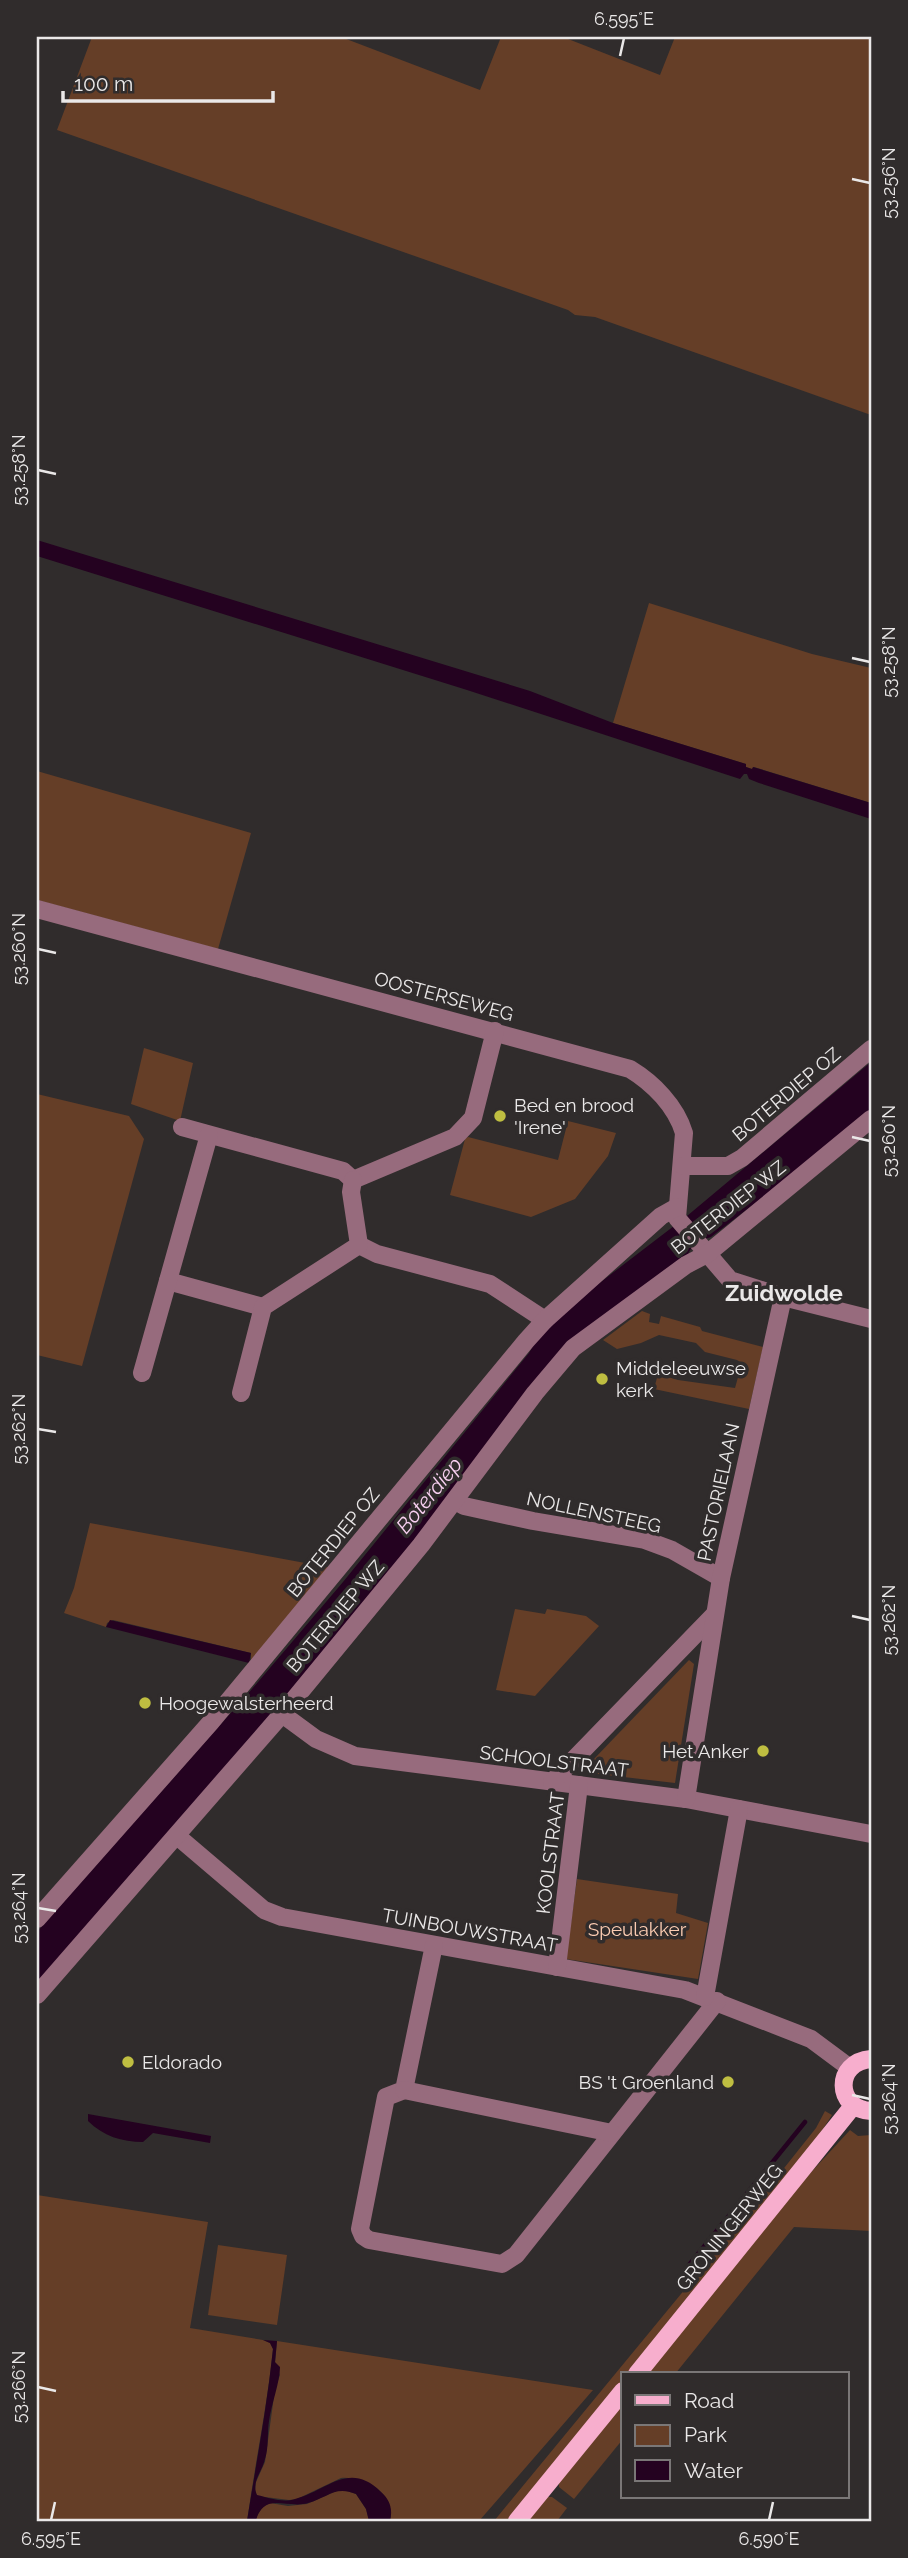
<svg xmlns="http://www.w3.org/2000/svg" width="908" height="2558" viewBox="0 0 908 2558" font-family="Raleway,sans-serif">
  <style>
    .green { fill: #653e27 }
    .water { fill: #240220 }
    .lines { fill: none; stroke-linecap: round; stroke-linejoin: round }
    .stream { stroke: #240220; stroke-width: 4.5 }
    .minor { stroke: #976b7d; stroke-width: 18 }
    .major { stroke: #f7aecd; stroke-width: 18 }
    .ticks { fill: none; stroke: #eae8e8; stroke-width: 2.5 }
    .poi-dot { fill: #bfbe41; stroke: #302c2c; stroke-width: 2.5 }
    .labels { text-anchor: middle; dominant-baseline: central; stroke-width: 7; stroke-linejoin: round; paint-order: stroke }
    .street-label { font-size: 19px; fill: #eae8e8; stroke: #302c2c }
    .poi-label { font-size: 19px; fill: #eae8e8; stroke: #302c2c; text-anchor: start }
    .park-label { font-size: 19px; fill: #fbccb2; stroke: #302c2c }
    .water-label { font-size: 21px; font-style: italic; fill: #f9d0f1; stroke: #302c2c }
    .quarter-label { font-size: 23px; font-weight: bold; fill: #eae8e8; stroke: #302c2c }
    .neatline { fill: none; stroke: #eae8e8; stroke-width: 2.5 }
    .ticks-label { font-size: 18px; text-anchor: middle; fill: #eae8e8 }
  </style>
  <rect width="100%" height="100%" fill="#302c2c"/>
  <g class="green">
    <path d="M 92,37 L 341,37 L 480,90 L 501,37 L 563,37 L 660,75 L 675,37 L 871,37 L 871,415 L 595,317 L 575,315 L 568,310 L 57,130 Z"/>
    <path d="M 649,603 L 812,654 L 871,668 L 871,803 L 754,767 L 752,769 L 746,767 L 746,764 L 613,723 Z"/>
    <path d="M 37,771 L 251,833 L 218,949 L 37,900 Z"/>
    <path d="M 144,1048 L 193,1063 L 180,1121 L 131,1104 Z"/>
    <path d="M 37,1094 L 129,1116 L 144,1139 L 82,1366 L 37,1355 Z"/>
    <path d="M 568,1121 L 616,1133 L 608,1156 L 575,1199 L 531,1217 L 450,1195 L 465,1139 L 468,1137 L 558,1160 Z"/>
    <path d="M 642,1311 L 650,1314 L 649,1322 L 659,1324 L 661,1316 L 700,1327 L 702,1331 L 763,1347 L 749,1409 L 654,1389 L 658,1374 L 678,1380 L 735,1388 L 742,1363 L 737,1360 L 705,1352 L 696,1343 L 659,1335 L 641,1343 L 617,1349 L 603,1340 Z"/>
    <path d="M 90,1523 L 332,1568 L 256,1661 L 251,1660 L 251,1653 L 113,1620 L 107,1623 L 106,1627 L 64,1613 L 74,1588 Z"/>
    <path d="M 515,1609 L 545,1614 L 547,1609 L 586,1616 L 599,1626 L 535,1696 L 496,1690 Z"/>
    <path d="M 689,1660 L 694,1664 L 675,1783 L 598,1774 L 593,1760 Z"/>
    <path d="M 577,1879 L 678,1894 L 676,1913 L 708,1923 L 698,1979 L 566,1959 Z"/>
    <path d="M 825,2111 L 832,2115 L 804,2158 L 628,2374 L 623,2374 L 623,2381 L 509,2521 L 494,2521 L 765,2192 L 816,2128 Z"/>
    <path d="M 850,2130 L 858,2136 L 871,2135 L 871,2231 L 794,2227 L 675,2374 L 646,2374 L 803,2181 Z"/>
    <path d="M 37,2195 L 208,2222 L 190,2328 L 263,2340 L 270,2343 L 273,2349 C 267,2407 255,2464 247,2521 L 37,2521 Z"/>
    <path d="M 218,2245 L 287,2255 L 277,2325 L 208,2315 Z"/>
    <path d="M 277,2341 L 593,2390 L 479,2521 L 390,2521 C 396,2493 365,2476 341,2478 L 297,2499 L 289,2500 L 257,2496 L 255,2491 L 256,2482 L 265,2462 L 275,2389 L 280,2375 L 275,2363 Z"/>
    <path d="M 623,2403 L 623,2439 L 574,2499 L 559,2487 L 559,2481 Z"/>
    <path d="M 341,2489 L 356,2494 L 366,2509 L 369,2521 L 255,2520 L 261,2508 L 270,2503 L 288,2506 L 307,2504 Z"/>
    <path d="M 547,2497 L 552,2497 L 567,2508 L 557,2521 L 527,2521 Z"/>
  </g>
  <g class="water">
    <path d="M 37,540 L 530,691 L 613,723 L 746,764 L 746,767 L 752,769 L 753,767 L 871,803 L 871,819 L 759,783 L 749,779 L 747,774 L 744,774 L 740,779 L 467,690 L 37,556 Z"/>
    <path d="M 871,1062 L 871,1114 L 711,1237 C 700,1240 693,1243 688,1254 L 592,1328 L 301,1681 L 37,1988 L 37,1932 L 252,1689 L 343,1582 L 529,1353 L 537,1339 L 563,1311 L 687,1216 Z"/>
    <path d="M 110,1620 L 251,1653 L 249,1663 L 106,1627 Z"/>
    <path d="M 88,2114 L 211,2136 L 210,2143 L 153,2133 L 143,2142 C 122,2142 103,2136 88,2121 Z"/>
    <path d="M 263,2340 L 277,2341 L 275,2362 L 280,2367 C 280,2382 271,2405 269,2421 C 267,2434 269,2447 265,2459 C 262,2472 251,2482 257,2495 C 269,2498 283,2503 295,2499 C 327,2491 349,2460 381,2492 C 390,2500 393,2509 390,2521 L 369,2521 L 366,2509 L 356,2494 C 335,2485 327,2498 308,2503 C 295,2507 280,2501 269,2504 C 261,2507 257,2515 256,2521 L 247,2521 C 256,2464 267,2407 273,2349 L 270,2343 Z"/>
  </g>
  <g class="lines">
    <path class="stream" d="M 685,2270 L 805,2122"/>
    <g class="minor">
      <path d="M 37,909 L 630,1069 C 653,1083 676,1106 684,1133 L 677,1218 L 730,1280 L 783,1297 L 871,1319"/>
      <path d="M 182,1127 L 343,1171 L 353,1180"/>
      <path d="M 683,1166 L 728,1166 L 742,1158 L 871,1049"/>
      <path d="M 353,1180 L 455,1137 L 473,1118 L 495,1031"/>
      <path d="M 359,1245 L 377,1254 L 490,1284 L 545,1320"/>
      <path d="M 168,1281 L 263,1307"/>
      <path d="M 142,1373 L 209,1135"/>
      <path d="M 241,1393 L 263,1307 L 359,1245 L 351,1192 L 353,1180"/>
      <path d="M 455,1501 L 464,1506 L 533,1521 L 645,1540 L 672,1550 L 721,1578"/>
      <path d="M 282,1714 L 316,1739 L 355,1756 L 686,1799 L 871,1834"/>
      <path d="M 552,1782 L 714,1615"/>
      <path d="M 686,1799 L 721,1578 L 783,1297"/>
      <path d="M 177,1836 L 264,1910 L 282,1917 L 685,1990 L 811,2039 L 850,2068"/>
      <path d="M 37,1919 L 211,1722 L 526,1341 L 545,1320 L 661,1216 L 677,1207"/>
      <path d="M 434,1945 L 404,2090 L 386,2097 L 360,2229 L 363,2236 L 369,2240 L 502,2264 L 516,2255 L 717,2001"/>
      <path d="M 557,1967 L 579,1785"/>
      <path d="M 37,1995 L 282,1714 L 421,1545 L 535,1393 L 573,1348 L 686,1265 L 707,1254 L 871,1119"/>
      <path d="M 705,1997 L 739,1809"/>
      <path d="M 404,2090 L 612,2133"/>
    </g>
    <g class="major">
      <path d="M 871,2059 C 834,2062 835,2109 871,2111"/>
      <path d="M 637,2374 L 853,2106"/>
      <path d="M 517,2521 L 623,2391"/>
    </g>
  </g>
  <path class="ticks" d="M 620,56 L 624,38M 852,179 L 870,183M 38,470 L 56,474M 852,658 L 870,662M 38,949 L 56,953M 852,1137 L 870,1141M 38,1429 L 56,1432M 852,1616 L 870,1620M 38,1908 L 56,1911M 852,2095 L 870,2099M 38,2387 L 56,2391M 51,2520 L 55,2502M 769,2520 L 773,2502"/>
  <g class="poi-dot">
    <circle cx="500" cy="1116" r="7"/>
    <circle cx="602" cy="1379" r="7"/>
    <circle cx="145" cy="1703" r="7"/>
    <circle cx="763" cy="1751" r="7"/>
    <circle cx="128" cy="2062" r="7"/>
    <circle cx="728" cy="2082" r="7"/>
  </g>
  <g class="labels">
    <g class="street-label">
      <text transform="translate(444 996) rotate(15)">OOSTERSEWEG</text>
      <text transform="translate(786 1094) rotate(-40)">BOTERDIEP OZ</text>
      <text transform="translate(728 1207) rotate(-38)">BOTERDIEP WZ</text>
      <text transform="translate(718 1492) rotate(-78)">PASTORIELAAN</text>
      <text transform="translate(594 1512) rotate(12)">NOLLENSTEEG</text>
      <text transform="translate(333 1542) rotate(-51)">BOTERDIEP OZ</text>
      <text transform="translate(335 1616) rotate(-50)">BOTERDIEP WZ</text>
      <text transform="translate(554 1761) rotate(7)">SCHOOLSTRAAT</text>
      <text transform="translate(550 1853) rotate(-83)">KOOLSTRAAT</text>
      <text transform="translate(470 1930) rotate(10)">TUINBOUWSTRAAT</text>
      <text transform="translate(729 2227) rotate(-51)">GRONINGERWEG</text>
    </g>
    <g class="poi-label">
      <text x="514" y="1105">Bed en brood<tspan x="514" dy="22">'Irene'</tspan></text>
      <text x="616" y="1368">Middeleeuwse<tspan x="616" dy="22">kerk</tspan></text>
      <text x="159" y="1703">Hoogewalsterheerd</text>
      <text x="749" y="1751" text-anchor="end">Het Anker</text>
      <text x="142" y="2062">Eldorado</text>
      <text x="714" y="2082" text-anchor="end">BS 't Groenland</text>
    </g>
    <g class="park-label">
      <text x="637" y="1929">Speulakker</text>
    </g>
    <g class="water-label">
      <text transform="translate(429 1495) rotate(-51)">Boterdiep</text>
    </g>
    <g class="quarter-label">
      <text x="784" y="1292">Zuidwolde</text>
    </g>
  </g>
  <rect width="908" height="2558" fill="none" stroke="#302c2c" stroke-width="77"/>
  <rect x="621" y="2372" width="228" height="126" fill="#302c2c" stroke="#7a7777" stroke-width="2"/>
  <rect x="635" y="2395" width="35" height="10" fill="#f7aecd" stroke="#7a7777" stroke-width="2"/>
  <text x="684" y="2408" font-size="21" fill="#eae8e8">Road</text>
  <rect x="635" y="2425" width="35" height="21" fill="#653e27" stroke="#7a7777" stroke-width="2"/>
  <text x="684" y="2442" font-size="21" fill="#eae8e8">Park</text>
  <rect x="635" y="2460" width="35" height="21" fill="#240220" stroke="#7a7777" stroke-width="2"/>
  <text x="684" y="2478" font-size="21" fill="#eae8e8">Water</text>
  <path d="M63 91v10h210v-10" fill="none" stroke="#eae8e8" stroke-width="3.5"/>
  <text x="74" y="91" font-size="21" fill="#eae8e8" stroke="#302c2c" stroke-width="5" paint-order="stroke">100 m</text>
  <rect x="38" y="38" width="832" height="2482" class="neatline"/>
  <g class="ticks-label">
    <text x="624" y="25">6.595°E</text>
    <text transform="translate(889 183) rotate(-90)" y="6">53.256°N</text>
    <text transform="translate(19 470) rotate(-90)" y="6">53.258°N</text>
    <text transform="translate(889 662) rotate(-90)" y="6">53.258°N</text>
    <text transform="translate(19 949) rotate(-90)" y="6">53.260°N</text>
    <text transform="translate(889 1141) rotate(-90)" y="6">53.260°N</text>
    <text transform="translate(19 1429) rotate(-90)" y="6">53.262°N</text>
    <text transform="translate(889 1620) rotate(-90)" y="6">53.262°N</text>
    <text transform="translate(19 1908) rotate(-90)" y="6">53.264°N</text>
    <text transform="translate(889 2099) rotate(-90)" y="6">53.264°N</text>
    <text transform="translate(19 2387) rotate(-90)" y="6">53.266°N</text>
    <text x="51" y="2545">6.595°E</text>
    <text x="769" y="2545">6.590°E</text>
  </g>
</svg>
